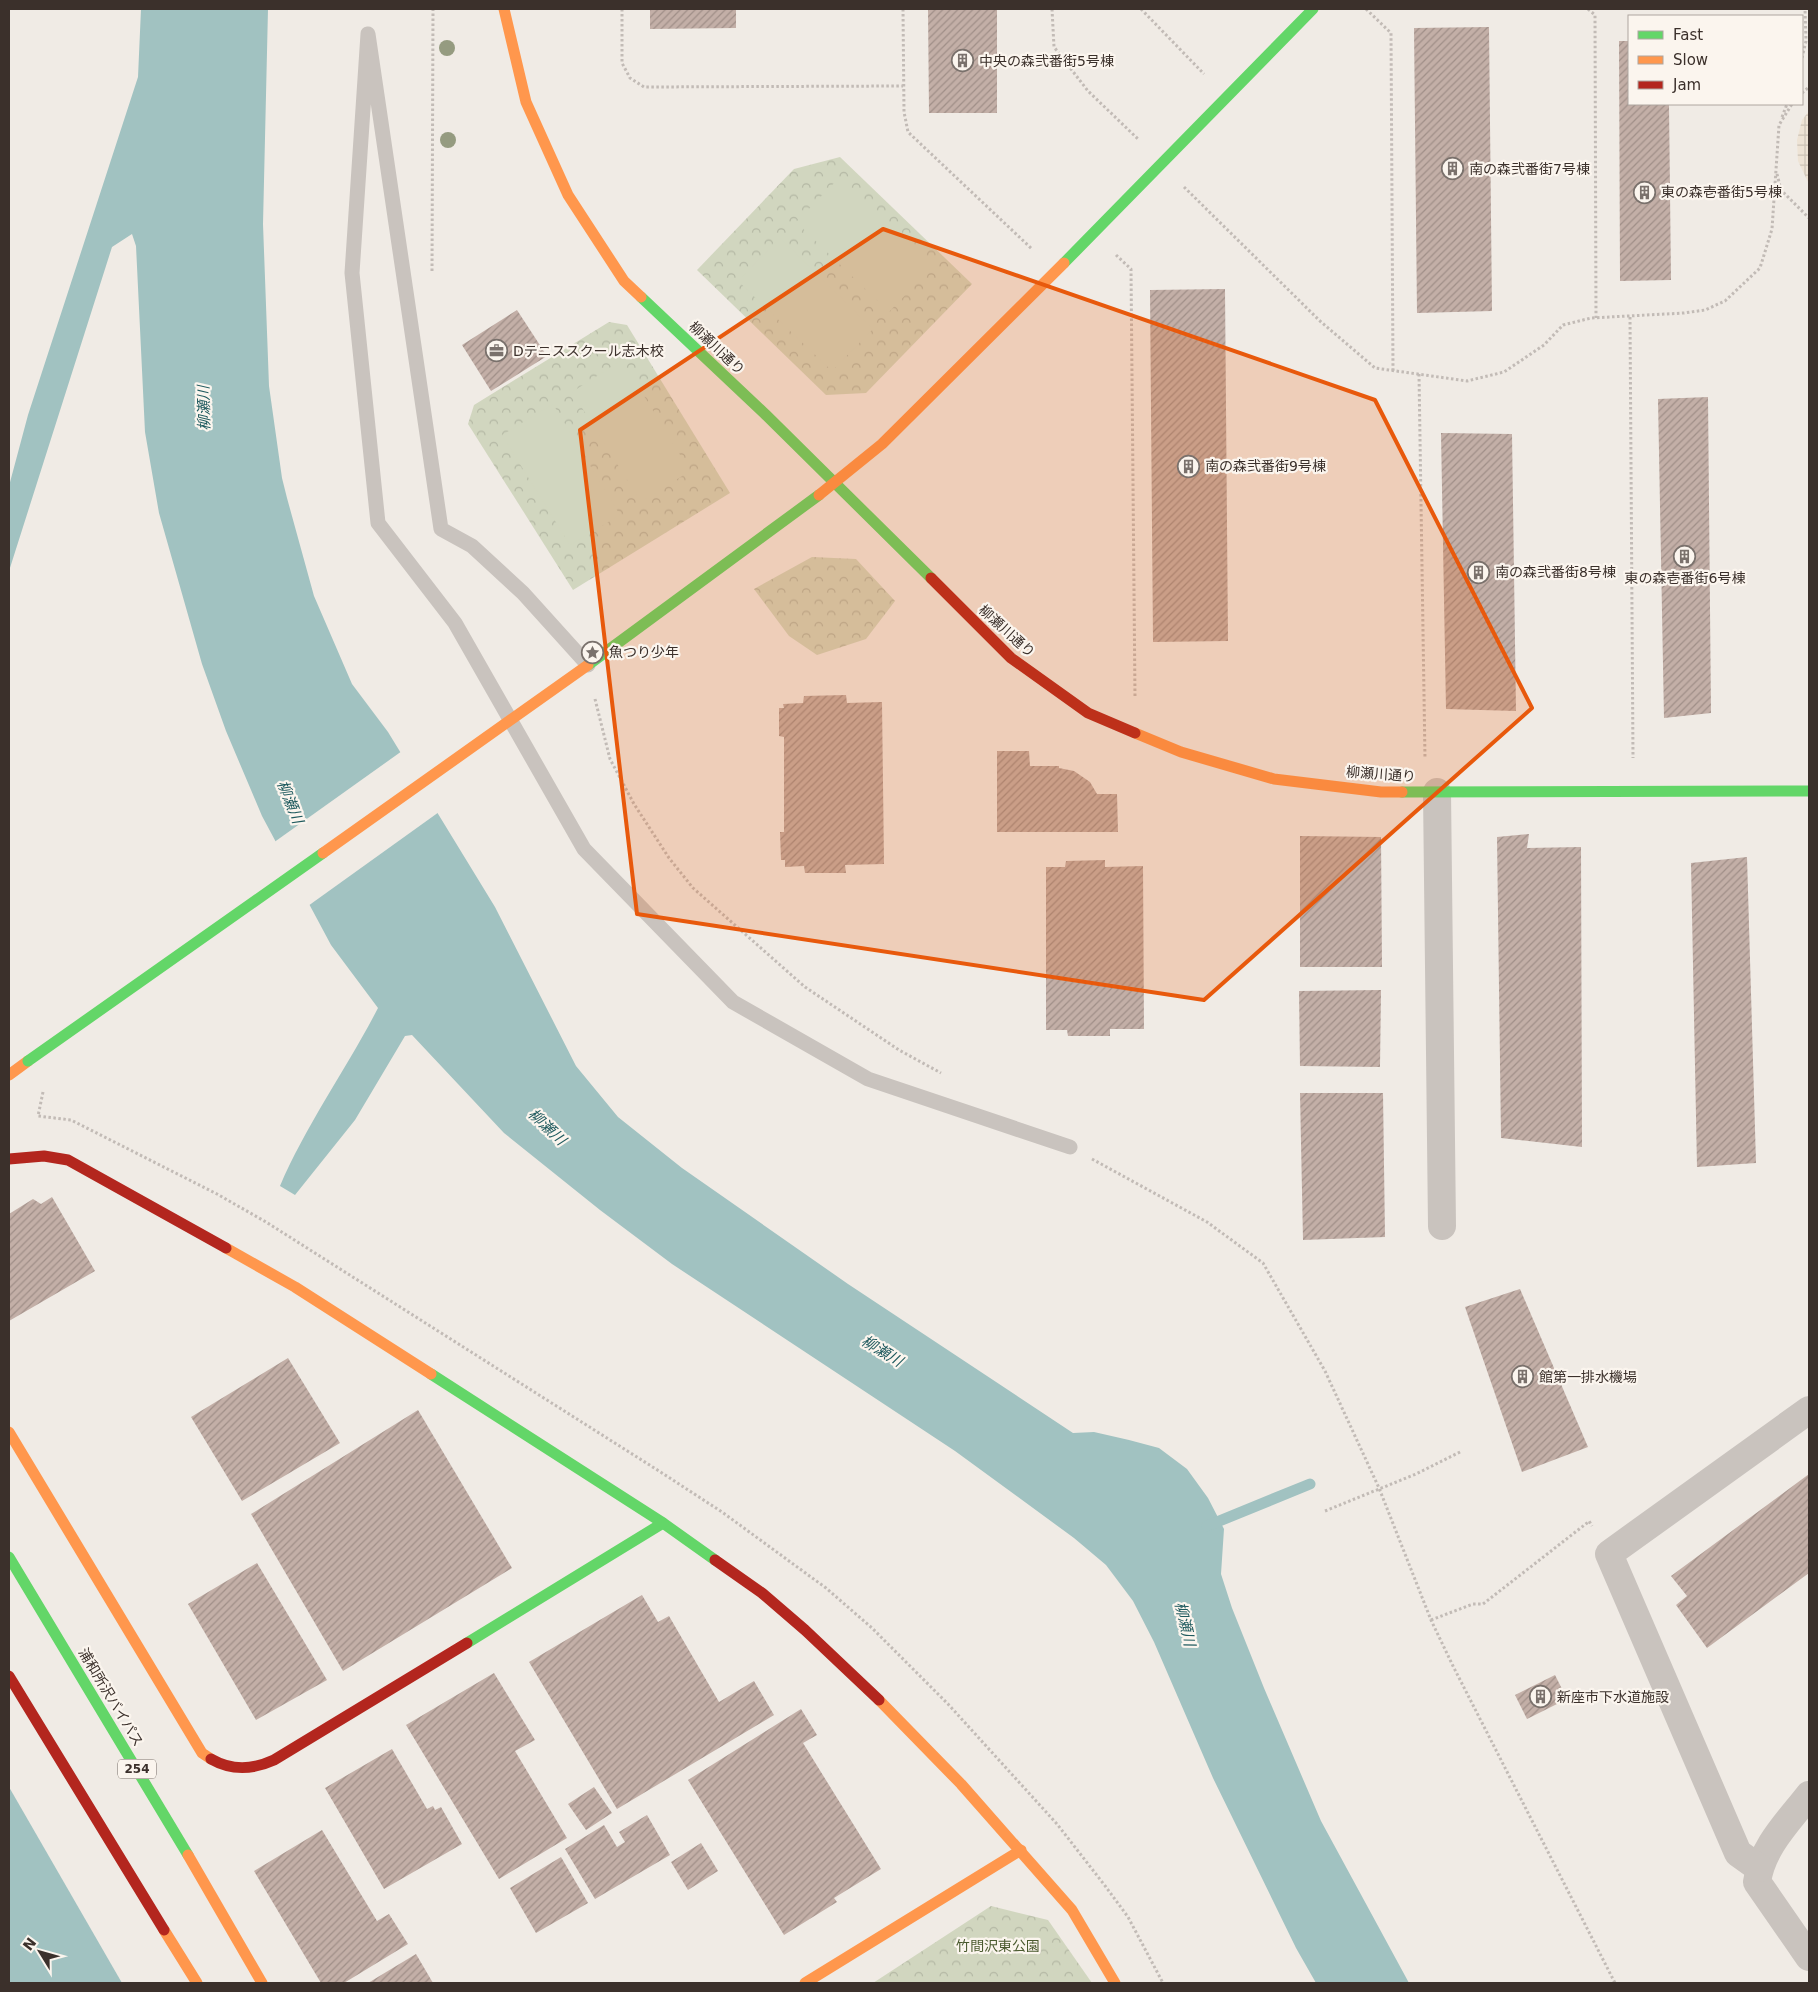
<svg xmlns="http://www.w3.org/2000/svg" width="1818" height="1992" viewBox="0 0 1818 1992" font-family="'DejaVu Sans','Noto Sans JP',sans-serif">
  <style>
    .forest { fill: url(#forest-crowns) }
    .garden { fill: #d1d6bf }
    .plaza { fill: url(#plaza-grid) }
    .water { fill: #a1c2c1 }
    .pier { fill: #f0ebe5 }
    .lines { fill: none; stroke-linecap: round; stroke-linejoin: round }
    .stream { stroke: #a1c2c1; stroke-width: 11 }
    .building { fill: url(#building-hatch) }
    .path { stroke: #c2bbb6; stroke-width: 3; stroke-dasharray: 2.5 2.5; stroke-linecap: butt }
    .lane { stroke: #c9c3be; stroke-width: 15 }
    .street { stroke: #c9c3be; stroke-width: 28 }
    .fast { stroke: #63d668; stroke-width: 11 }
    .slow { stroke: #ff974d; stroke-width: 11 }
    .jam { stroke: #b3261e; stroke-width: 11 }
    .fast-bridge { stroke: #63d668; stroke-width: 11 }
    .slow-bridge { stroke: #ff974d; stroke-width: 11 }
    .tree { fill: #959b80 }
    .marked { fill: #e8590c; fill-opacity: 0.2; stroke: #e8590c; stroke-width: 4; stroke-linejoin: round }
    .labels { text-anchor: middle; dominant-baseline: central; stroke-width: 4.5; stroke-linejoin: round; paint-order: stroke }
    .shield { fill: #fbf5ee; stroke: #756b66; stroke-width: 1 }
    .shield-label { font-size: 12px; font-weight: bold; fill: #3b302b }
    .poi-label { font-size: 14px; fill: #3b302b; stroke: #fbf5ee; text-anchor: start }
    .street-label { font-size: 14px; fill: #3b302b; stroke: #fbf5ee }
    .park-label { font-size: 14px; fill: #4a5a2e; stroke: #fbf5ee }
    .water-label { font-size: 15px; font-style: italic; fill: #1f5a5e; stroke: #fbf5ee }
  </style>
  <defs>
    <pattern id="forest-crowns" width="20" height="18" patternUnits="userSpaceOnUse" patternTransform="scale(1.25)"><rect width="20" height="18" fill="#d1d6bf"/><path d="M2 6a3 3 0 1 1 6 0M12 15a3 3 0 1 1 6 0" fill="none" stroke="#b4b8a4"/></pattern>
    <pattern id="plaza-grid" width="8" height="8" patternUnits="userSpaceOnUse" patternTransform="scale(1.25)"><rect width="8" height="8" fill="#eee3d5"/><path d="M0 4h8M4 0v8" fill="none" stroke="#cdc3b7"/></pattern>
    <pattern id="building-hatch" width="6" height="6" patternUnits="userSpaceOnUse" patternTransform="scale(1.25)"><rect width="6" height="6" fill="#c3afa7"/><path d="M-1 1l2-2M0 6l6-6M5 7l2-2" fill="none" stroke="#a08f88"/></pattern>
  </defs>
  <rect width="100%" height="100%" fill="#f0ebe5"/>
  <g class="forest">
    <path d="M 840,157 L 972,284 L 866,393 L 826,395 L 697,270 L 794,169 Z"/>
    <path d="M 609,322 L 627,325 L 730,493 L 573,590 L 468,424 L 474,405 Z"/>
    <path d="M 812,557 L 856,559 L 895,601 L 866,639 L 817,655 L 789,636 L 754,589 Z"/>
    <path d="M 991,1906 L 1048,1920 L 1092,1983 L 873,1983 Z"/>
  </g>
  <g class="garden">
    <path d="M 838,179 L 930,269 L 889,312 L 796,222 Z"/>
    <path d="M 780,238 L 873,329 L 832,371 L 738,281 Z"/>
    <path d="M 622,360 L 690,471 L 641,502 L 572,392 Z"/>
    <path d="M 553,404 L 620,515 L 570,545 L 502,435 Z"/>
  </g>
  <path class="plaza" d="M 1809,111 L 1809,184 L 1798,161 L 1797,140 L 1802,120 Z"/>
  <g class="water">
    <path d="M 141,9 L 268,9 L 263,224 L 269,386 L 282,478 L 287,498 L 314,596 L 352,684 L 388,732 L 495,907 L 576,1066 L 618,1117 L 682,1168 L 848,1284 L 1073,1433 L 1094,1432 L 1129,1440 L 1159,1448 L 1187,1469 L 1208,1498 L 1224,1529 L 1221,1574 L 1232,1608 L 1264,1688 L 1321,1821 L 1409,1983 L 1316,1983 L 1296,1948 L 1213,1778 L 1154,1642 L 1133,1601 L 1106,1565 L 1074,1538 L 955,1451 L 672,1264 L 600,1210 L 504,1133 L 412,1035 L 405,1036 L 355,1120 L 295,1195 L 280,1186 C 306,1125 347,1068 378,1008 L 331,945 L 262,816 L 226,731 L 202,664 L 159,513 L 145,432 L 136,246 L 132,234 L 112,247 L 9,571 L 9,486 L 28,415 L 138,77 Z"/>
    <path d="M 9,1787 L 122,1983 L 9,1983 Z"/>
  </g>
  <path class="pier" d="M 402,751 L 439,812 L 308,906 L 273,843 Z"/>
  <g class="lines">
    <path class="stream" d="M 1207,1526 L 1310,1484"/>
  </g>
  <g class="building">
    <path d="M 650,9 L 736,9 L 736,28 L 650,29 Z"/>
    <path d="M 928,9 L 997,9 L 997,113 L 929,113 Z"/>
    <path d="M 1489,27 L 1492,311 L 1417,313 L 1414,28 Z"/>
    <path d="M 1619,41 L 1629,41 L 1629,104 L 1669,104 L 1671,280 L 1620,281 Z"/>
    <path d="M 1225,289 L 1228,641 L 1153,642 L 1150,290 Z"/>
    <path d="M 517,310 L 547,356 L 491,391 L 462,345 Z"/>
    <path d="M 1708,397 L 1711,713 L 1664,718 L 1658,399 Z"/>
    <path d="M 1441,433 L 1512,434 L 1516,711 L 1446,709 Z"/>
    <path d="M 846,695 L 847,703 L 882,702 L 884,864 L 845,865 L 846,873 L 805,873 L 804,866 L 785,867 L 785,860 L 781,860 L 780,832 L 784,832 L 784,737 L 779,736 L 779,708 L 784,708 L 783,704 L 803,703 L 804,696 Z"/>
    <path d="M 997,751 L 1029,751 L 1030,766 L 1059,766 L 1059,768 L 1074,771 L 1090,782 L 1097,794 L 1117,794 L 1118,832 L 997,832 Z"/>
    <path d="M 1529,834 L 1527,848 L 1581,847 L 1582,1147 L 1501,1138 L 1497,837 Z"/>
    <path d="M 1300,836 L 1381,837 L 1382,967 L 1300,967 Z"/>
    <path d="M 1747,857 L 1756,1163 L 1697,1167 L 1691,863 Z"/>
    <path d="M 1105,860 L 1105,867 L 1143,866 L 1144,1029 L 1110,1029 L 1110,1036 L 1068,1036 L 1067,1030 L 1046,1030 L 1046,867 L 1065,867 L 1066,861 Z"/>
    <path d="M 1381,990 L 1380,1067 L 1300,1066 L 1299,991 Z"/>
    <path d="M 1300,1093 L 1383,1093 L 1385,1237 L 1303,1240 Z"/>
    <path d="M 52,1197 L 95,1271 L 9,1321 L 9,1214 L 33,1199 L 41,1204 Z"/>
    <path d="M 1520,1289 L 1588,1447 L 1522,1472 L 1465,1307 Z"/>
    <path d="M 288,1358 L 340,1443 L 242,1501 L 191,1417 Z"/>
    <path d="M 418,1410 L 512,1568 L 343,1671 L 251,1514 Z"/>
    <path d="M 1809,1474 L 1809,1573 L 1707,1648 L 1676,1605 L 1687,1596 L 1671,1576 Z"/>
    <path d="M 257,1563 L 327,1680 L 256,1720 L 188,1604 Z"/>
    <path d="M 642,1595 L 658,1622 L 669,1616 L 719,1702 L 754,1681 L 774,1715 L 617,1809 L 529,1662 Z"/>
    <path d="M 494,1673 L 535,1740 L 515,1751 L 567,1838 L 499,1879 L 406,1725 Z"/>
    <path d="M 1555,1675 L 1567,1699 L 1527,1719 L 1515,1695 Z"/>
    <path d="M 801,1709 L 817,1735 L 803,1743 L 881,1869 L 834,1898 L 837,1902 L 784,1935 L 688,1780 Z"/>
    <path d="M 392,1749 L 427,1809 L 433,1806 L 435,1810 L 441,1807 L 462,1844 L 384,1889 L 325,1788 Z"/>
    <path d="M 594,1787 L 612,1813 L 586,1830 L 568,1804 Z"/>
    <path d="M 647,1815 L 670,1855 L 595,1899 L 565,1849 L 604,1825 L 617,1847 L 625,1842 L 619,1832 Z"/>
    <path d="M 322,1830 L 377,1921 L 389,1914 L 408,1944 L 344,1983 L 321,1983 L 254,1871 Z"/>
    <path d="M 701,1843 L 718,1871 L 688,1890 L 671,1862 Z"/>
    <path d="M 561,1857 L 588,1903 L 536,1933 L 510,1888 Z"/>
    <path d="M 416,1954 L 433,1983 L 368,1983 Z"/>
  </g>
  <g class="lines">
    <g class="path">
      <path d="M 622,9 L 622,63 L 630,78 L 644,87 L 903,86"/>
      <path d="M 903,9 L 904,112 L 908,132 L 1032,249"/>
      <path d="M 1052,9 L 1054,47 L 1088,91 L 1138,139"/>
      <path d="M 1141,9 L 1204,74"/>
      <path d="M 1366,9 L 1391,33 L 1393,371"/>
      <path d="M 1588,9 L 1595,15 L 1596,318"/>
      <path d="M 1802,58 L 1806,41 L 1805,9"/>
      <path d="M 1802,93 L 1809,87"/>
      <path d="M 1782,117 L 1787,104"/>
      <path d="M 1777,174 L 1781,190 L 1809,218"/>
      <path d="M 1184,187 L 1320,321 L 1375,368 L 1467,381 L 1504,372 L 1544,345 L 1563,325 L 1591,318 L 1684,313 L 1705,310 L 1725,301 L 1760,268 L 1772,229 L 1779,125 L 1792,104"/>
      <path d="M 1116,255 L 1131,269 L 1135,698"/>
      <path d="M 432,271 L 433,9"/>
      <path d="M 1630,317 L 1633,758"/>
      <path d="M 1419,374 L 1425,759"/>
      <path d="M 595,699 L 610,759 L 634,804 L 669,858 L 693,888 L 805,987 L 899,1050 L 941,1073"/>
      <path d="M 43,1092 L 38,1116 L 71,1120 L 217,1194 L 266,1222 L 659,1471 L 722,1512 L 826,1588 L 872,1628 L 948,1704 L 1057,1824 L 1106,1887 L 1128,1917 L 1163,1983"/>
      <path d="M 1092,1159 L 1207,1222 L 1263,1263 L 1325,1371 L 1379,1488 L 1431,1620 L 1453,1666 L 1615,1983"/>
      <path d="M 1325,1511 L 1416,1474 L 1462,1451"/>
      <path d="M 1431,1620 L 1473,1604 L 1483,1604 L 1587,1523 L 1589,1521 L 1592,1526"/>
    </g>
    <path class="lane" d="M 588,665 L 523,593 L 472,546 L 441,529 L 368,34 L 352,273 L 378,523 L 455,623 L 584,849 L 733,1002 L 868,1079 L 1070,1147"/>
    <g class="street">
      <path d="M 1437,792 L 1442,1226"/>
      <path d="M 1809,1795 C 1788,1822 1762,1847 1757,1882 L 1809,1957"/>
      <path d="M 1759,1868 L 1738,1853 L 1609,1554 L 1809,1410"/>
    </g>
    <g class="fast">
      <path d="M 1064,263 L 1313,9"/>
      <path d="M 641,297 L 765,414 L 931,578"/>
      <path d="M 588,665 L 819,495"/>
      <path d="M 1402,792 L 1809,791"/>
      <path d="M 431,1374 L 663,1523 L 715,1560"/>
      <path d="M 9,1557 L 188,1855"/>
      <path d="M 467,1643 L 663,1523"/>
    </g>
    <g class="slow">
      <path d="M 504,9 L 526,102 L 568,195 L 624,281 L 641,297"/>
      <path d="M 819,495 L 882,444 L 1064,263"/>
      <path d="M 1135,733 L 1181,752 L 1274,779 L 1381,792 L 1402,792"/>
      <path d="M 9,1075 L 28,1061"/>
      <path d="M 226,1248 L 295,1287 L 431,1374"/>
      <path d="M 9,1432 L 202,1753 L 211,1759"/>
      <path d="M 879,1700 L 961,1784 L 1072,1910 L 1115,1983"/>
      <path d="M 188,1855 L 262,1983"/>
      <path d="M 164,1930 L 197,1983"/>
      <path d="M 805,1983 L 1021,1850"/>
    </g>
    <g class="jam">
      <path d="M 931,578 L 1011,658 L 1088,713 L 1135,733"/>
      <path d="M 9,1159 L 44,1156 L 68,1160 L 226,1248"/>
      <path d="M 715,1560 L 762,1593 L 805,1630 L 879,1700"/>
      <path d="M 9,1676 L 164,1930"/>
      <path d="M 211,1759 C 232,1771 252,1770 274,1760 L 467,1643"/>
    </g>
    <path class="fast-bridge" d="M 28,1061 L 323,853"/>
    <path class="slow-bridge" d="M 323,853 L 588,665"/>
  </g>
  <g class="tree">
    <circle cx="447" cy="48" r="8"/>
    <circle cx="448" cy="140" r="8"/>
  </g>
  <path class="marked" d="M 883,229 L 1375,400 L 1532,708 L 1204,1000 L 637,914 L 580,430 Z"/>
  <defs>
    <symbol id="building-ring" viewBox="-11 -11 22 22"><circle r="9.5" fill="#fbf5ee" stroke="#7a716c" stroke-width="1.5"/><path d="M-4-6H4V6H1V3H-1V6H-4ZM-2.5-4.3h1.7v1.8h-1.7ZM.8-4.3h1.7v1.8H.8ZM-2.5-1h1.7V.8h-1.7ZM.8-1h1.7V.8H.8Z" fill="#7a716c"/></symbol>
    <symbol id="office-ring" viewBox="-11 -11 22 22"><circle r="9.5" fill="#fbf5ee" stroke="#7a716c" stroke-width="1.5"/><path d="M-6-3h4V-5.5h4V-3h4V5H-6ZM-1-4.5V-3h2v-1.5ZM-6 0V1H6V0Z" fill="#7a716c"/></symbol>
    <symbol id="sight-ring" viewBox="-11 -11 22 22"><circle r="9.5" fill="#fbf5ee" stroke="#7a716c" stroke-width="1.5"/><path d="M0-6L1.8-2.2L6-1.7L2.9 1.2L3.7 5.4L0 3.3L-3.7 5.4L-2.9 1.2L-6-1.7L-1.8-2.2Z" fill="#7a716c"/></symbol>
  </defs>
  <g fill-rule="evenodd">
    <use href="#building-ring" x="950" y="48" width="25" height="25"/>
    <use href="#building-ring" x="1440" y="156" width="25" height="25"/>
    <use href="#building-ring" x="1632" y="180" width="25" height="25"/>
    <use href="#office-ring" x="484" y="338" width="25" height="25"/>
    <use href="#building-ring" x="1176" y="454" width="25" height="25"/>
    <use href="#building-ring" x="1672" y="544" width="25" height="25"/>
    <use href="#building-ring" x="1466" y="560" width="25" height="25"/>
    <use href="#sight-ring" x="580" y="640" width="25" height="25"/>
    <use href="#building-ring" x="1510" y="1364" width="25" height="25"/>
    <use href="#building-ring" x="1528" y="1684" width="25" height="25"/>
  </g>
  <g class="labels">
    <rect class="shield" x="118" y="1759.5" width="38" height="19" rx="4"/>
    <g class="shield-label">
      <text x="137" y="1769">254</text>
    </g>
    <g class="poi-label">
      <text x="979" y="61">中央の森弐番街5号棟</text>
      <text x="1469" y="169">南の森弐番街7号棟</text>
      <text x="1661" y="192">東の森壱番街5号棟</text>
      <text x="513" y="351">Dテニススクール志木校</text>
      <text x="1205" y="466">南の森弐番街9号棟</text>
      <text x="1495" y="572">南の森弐番街8号棟</text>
      <text x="1685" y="578" text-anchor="middle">東の森壱番街6号棟</text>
      <text x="609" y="652">魚つり少年</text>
      <text x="1539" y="1377">館第一排水機場</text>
      <text x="1557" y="1697">新座市下水道施設</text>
    </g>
    <g class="street-label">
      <text transform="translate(717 348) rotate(43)">柳瀬川通り</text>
      <text transform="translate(1007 631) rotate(42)">柳瀬川通り</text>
      <text transform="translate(1381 774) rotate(4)">柳瀬川通り</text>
      <text transform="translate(111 1697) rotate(59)">浦和所沢バイパス</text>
    </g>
    <g class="park-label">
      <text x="998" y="1946">竹間沢東公園</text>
    </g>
    <g class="water-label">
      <text transform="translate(204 408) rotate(-91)">柳瀬川</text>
      <text transform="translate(290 802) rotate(68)">柳瀬川</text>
      <text transform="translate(547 1127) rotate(43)">柳瀬川</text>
      <text transform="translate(882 1351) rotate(31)">柳瀬川</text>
      <text transform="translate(1185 1624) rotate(77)">柳瀬川</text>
    </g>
  </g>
  <rect width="1818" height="1992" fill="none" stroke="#3b302b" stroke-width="20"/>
  <rect x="1628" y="15" width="175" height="90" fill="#fbf5ee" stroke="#aea6a0"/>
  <rect x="1638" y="31" width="25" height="8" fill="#63d668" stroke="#aea6a0"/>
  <text x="1673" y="40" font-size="15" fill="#3b302b">Fast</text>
  <rect x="1638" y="56" width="25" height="8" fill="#ff974d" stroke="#aea6a0"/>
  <text x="1673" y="65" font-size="15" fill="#3b302b">Slow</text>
  <rect x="1638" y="81" width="25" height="8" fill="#b3261e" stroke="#aea6a0"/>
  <text x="1673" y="90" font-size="15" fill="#3b302b">Jam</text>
  <g transform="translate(40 1952) rotate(307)" stroke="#fbf5ee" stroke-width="4" paint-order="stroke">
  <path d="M0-4L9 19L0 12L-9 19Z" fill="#3b302b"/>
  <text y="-8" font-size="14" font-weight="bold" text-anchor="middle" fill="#3b302b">N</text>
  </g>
</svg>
